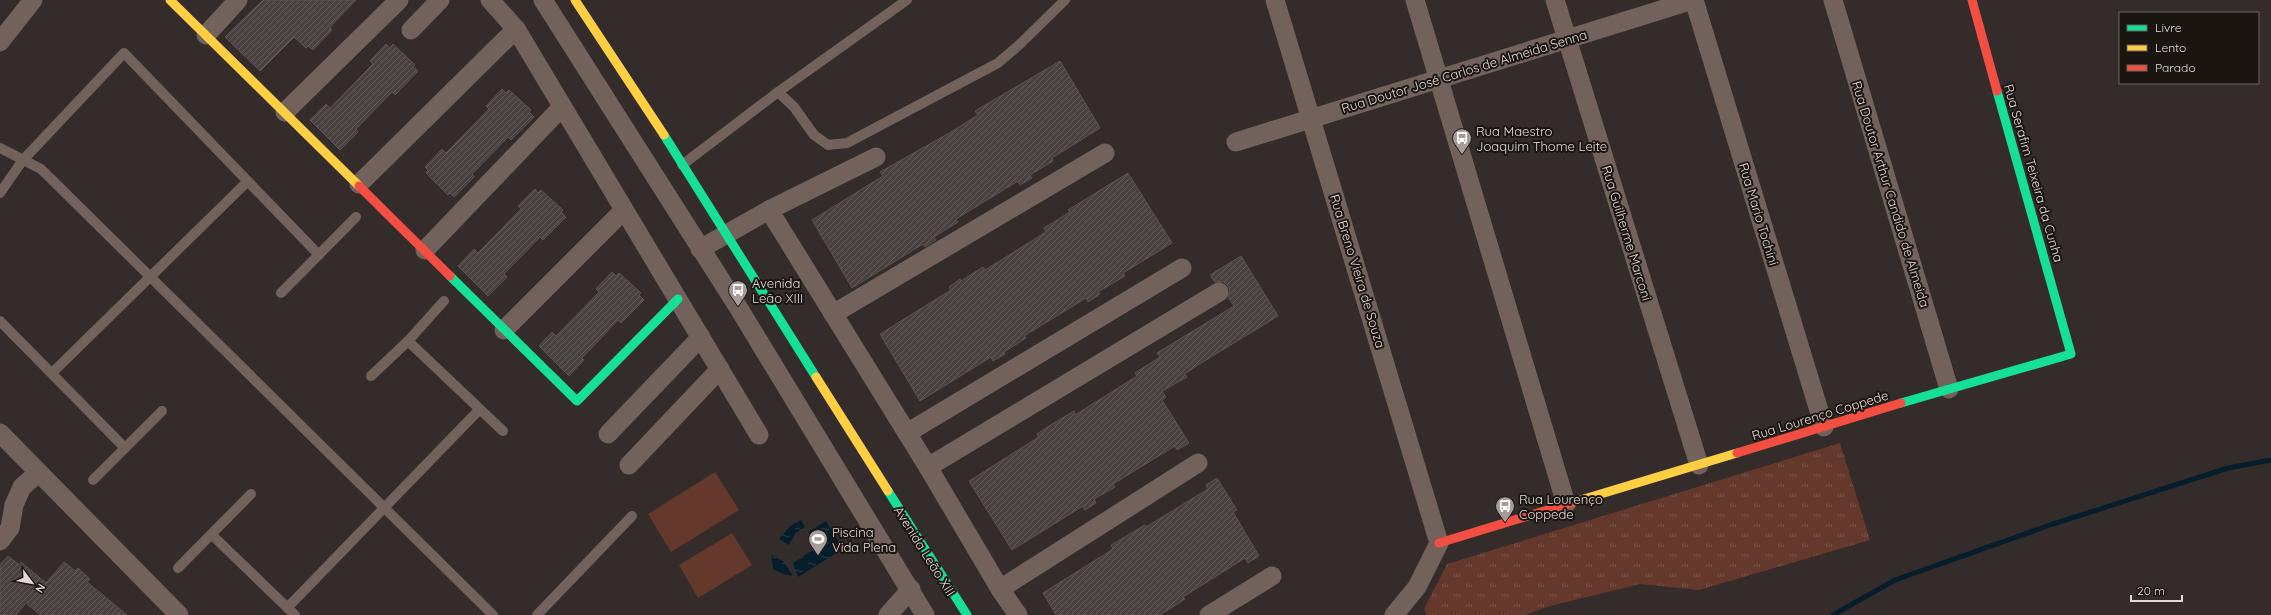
<svg xmlns="http://www.w3.org/2000/svg" width="2271" height="615" viewBox="0 0 2271 615" font-family="Quicksand,sans-serif">
  <style>
    .grass { fill: url(#grass-tufts) }
    .pitch { fill: #64382a }
    .water { fill: url(#water-ripples) }
    .lines { fill: none; stroke-linecap: round; stroke-linejoin: round }
    .stream { stroke: #061e2c; stroke-width: 5 }
    .building { fill: url(#building-hatch); stroke: #5a5351 }
    .lane { stroke: #73615b; stroke-width: 10 }
    .street { stroke: #73615b; stroke-width: 19 }
    .fast { stroke: #16e098; stroke-width: 9 }
    .slow { stroke: #ffcf43; stroke-width: 9 }
    .jam { stroke: #f24e42; stroke-width: 9 }
    .labels { text-anchor: middle; dominant-baseline: central; stroke-width: 4; stroke-linejoin: round; paint-order: stroke }
    .street-label { font-size: 13px; fill: #e3dad7; stroke: #1b1512 }
    .poi-label { font-size: 13px; fill: #e3dad7; stroke: #1b1512; text-anchor: start }
  </style>
  <defs>
    <pattern id="grass-tufts" width="24" height="20" patternUnits="userSpaceOnUse"><rect width="24" height="20" fill="#64382a"/><path d="M3 7l-1-3M5 7V3M7 7l1-3M15 17l-1-3M17 17v-4M19 17l1-3" fill="none" stroke="#7a5448"/></pattern>
    <pattern id="water-ripples" width="26" height="14" patternUnits="userSpaceOnUse"><rect width="26" height="14" fill="#061e2c"/><path d="M2 4q2-2 4 0t4 0M15 11q2-2 4 0t4 0" fill="none" stroke="#2a3e4a"/></pattern>
    <pattern id="building-hatch" width="6" height="6" patternUnits="userSpaceOnUse"><rect width="6" height="6" fill="#48413f"/><path d="M-1 1l2-2M0 6l6-6M5 7l2-2" fill="none" stroke="#625c5a"/></pattern>
  </defs>
  <rect width="100%" height="100%" fill="#342c2a"/>
  <path class="grass" d="M 1840,443 L 1870,540 L 1699,590 L 1640,584 L 1550,606 L 1525,615 L 1427,615 L 1424,609 L 1447,564 Z"/>
  <g class="pitch">
    <path d="M 715,472 L 739,510 L 671,552 L 648,514 Z"/>
    <path d="M 732,533 L 752,565 L 698,598 L 679,565 Z"/>
  </g>
  <g class="water">
    <path d="M 801,520 L 805,527 L 796,533 L 789,545 L 779,539 L 790,526 Z"/>
    <path d="M 826,521 L 843,549 L 798,577 L 793,563 L 817,547 L 808,532 Z"/>
    <path d="M 771,554 L 784,562 L 793,576 L 783,574 L 773,569 Z"/>
  </g>
  <g class="lines">
    <path class="stream" d="M 1833,615 L 1895,580 L 2053,524 L 2228,468 L 2271,460"/>
  </g>
  <g class="building">
    <path d="M 263,0 L 356,0 L 330,27 L 332,30 L 313,50 L 308,46 L 306,48 L 294,37 L 260,71 L 225,37 Z"/>
    <path d="M 386,44 L 390,48 L 393,44 L 415,65 L 413,67 L 418,71 L 395,95 L 392,92 L 356,129 L 358,132 L 340,150 L 310,120 L 326,104 L 330,108 L 373,64 L 370,61 Z"/>
    <path d="M 1060,61 L 1100,128 L 1052,158 L 1053,161 L 1030,175 L 1032,178 L 1020,185 L 1018,181 L 956,219 L 958,222 L 934,237 L 936,240 L 925,247 L 923,244 L 852,288 L 812,220 L 883,176 L 880,172 L 951,132 L 978,115 L 975,111 Z"/>
    <path d="M 502,89 L 506,93 L 509,90 L 531,110 L 529,112 L 534,117 L 511,140 L 508,137 L 472,174 L 474,177 L 454,197 L 450,193 L 448,195 L 426,173 L 428,170 L 425,167 L 442,149 L 446,153 L 489,109 L 486,106 Z"/>
    <path d="M 1128,173 L 1172,243 L 1123,273 L 1125,276 L 1098,292 L 1100,294 L 1088,302 L 1086,298 L 1024,336 L 1026,338 L 1004,352 L 1005,354 L 993,361 L 991,357 L 920,401 L 880,334 L 951,290 L 949,287 L 960,279 L 961,281 L 983,267 L 985,270 L 1046,232 L 1044,228 L 1070,212 L 1068,210 Z"/>
    <path d="M 535,189 L 538,193 L 541,190 L 563,210 L 561,212 L 566,217 L 543,240 L 540,237 L 504,274 L 507,277 L 488,296 L 458,266 L 474,249 L 478,253 L 521,209 L 518,206 Z"/>
    <path d="M 1241,256 L 1278,316 L 1198,365 L 1185,374 L 1187,377 L 1162,391 L 1166,397 L 1162,400 L 1189,443 L 1177,450 L 1175,446 L 1113,484 L 1115,487 L 1094,499 L 1096,503 L 1085,510 L 1083,506 L 1012,550 L 969,481 L 1039,437 L 1037,434 L 1049,426 L 1074,411 L 1075,415 L 1137,376 L 1135,373 L 1160,357 L 1157,353 L 1234,306 L 1228,297 L 1230,291 L 1228,286 L 1224,282 L 1215,282 L 1210,275 Z"/>
    <path d="M 612,272 L 616,276 L 619,273 L 641,293 L 639,295 L 644,300 L 621,323 L 618,320 L 582,358 L 584,360 L 569,376 L 539,346 L 552,332 L 556,336 L 599,292 L 596,289 Z"/>
    <path d="M 1217,478 L 1237,510 L 1233,512 L 1259,556 L 1248,563 L 1245,558 L 1183,597 L 1185,599 L 1160,615 L 1056,615 L 1043,593 L 1113,549 L 1111,545 L 1145,525 L 1146,527 L 1208,489 L 1206,485 Z"/>
    <path d="M 8,556 L 19,565 L 21,562 L 46,583 L 64,562 L 75,571 L 78,568 L 90,579 L 87,582 L 127,615 L 40,615 L 26,603 L 16,615 L 0,615 L 0,565 Z"/>
  </g>
  <g class="lines">
    <g class="lane">
      <path d="M 778,92 L 794,107 L 814,135 L 828,145 L 847,143 L 998,63 L 1019,45 L 1065,0"/>
      <path d="M 0,148 L 41,169 L 493,615"/>
      <path d="M 682,165 L 778,92 L 907,0"/>
      <path d="M 0,193 L 23,160 L 124,53 L 319,255"/>
      <path d="M 281,293 L 356,217"/>
      <path d="M 0,321 L 125,448"/>
      <path d="M 408,341 L 503,431"/>
      <path d="M 52,373 L 247,182"/>
      <path d="M 371,376 L 408,341 L 444,301"/>
      <path d="M 93,480 L 162,411"/>
      <path d="M 212,535 L 295,615"/>
      <path d="M 178,568 L 251,494"/>
      <path d="M 287,608 L 479,410"/>
      <path d="M 537,615 L 632,516"/>
    </g>
    <g class="street">
      <path d="M 490,0 L 516,29 L 759,435"/>
      <path d="M 543,0 L 738,307 L 925,615"/>
      <path d="M 1275,0 L 1439,543 L 1417,587 L 1394,615"/>
      <path d="M 1415,0 L 1566,504"/>
      <path d="M 1555,0 L 1699,465"/>
      <path d="M 1694,0 L 1824,427"/>
      <path d="M 1833,0 L 1949,389"/>
      <path d="M 411,30 L 440,0"/>
      <path d="M 206,35 L 238,0"/>
      <path d="M 0,42 L 33,0"/>
      <path d="M 285,112 L 399,0"/>
      <path d="M 1236,142 L 1693,0"/>
      <path d="M 359,184 L 516,29"/>
      <path d="M 769,210 L 928,467 L 1000,589 L 1018,615"/>
      <path d="M 700,249 L 769,210 L 876,157"/>
      <path d="M 425,250 L 562,107"/>
      <path d="M 833,314 L 1105,153"/>
      <path d="M 504,330 L 624,210"/>
      <path d="M 0,433 L 179,615"/>
      <path d="M 907,433 L 1182,268"/>
      <path d="M 608,434 L 701,337"/>
      <path d="M 629,465 L 720,369"/>
      <path d="M 928,467 L 1219,292"/>
      <path d="M 0,541 L 10,528 L 14,505 L 22,487 L 38,473"/>
      <path d="M 1000,589 L 1198,463"/>
      <path d="M 888,615 L 911,589"/>
      <path d="M 1209,615 L 1272,576"/>
    </g>
    <g class="fast">
      <path d="M 664,135 L 816,377"/>
      <path d="M 450,276 L 577,401 L 678,299"/>
      <path d="M 1901,403 L 2071,354 L 1997,91"/>
      <path d="M 888,491 L 967,615"/>
    </g>
    <g class="slow">
      <path d="M 170,0 L 359,186"/>
      <path d="M 575,0 L 664,135"/>
      <path d="M 816,377 L 888,491"/>
      <path d="M 1574,502 L 1737,453"/>
    </g>
    <g class="jam">
      <path d="M 1972,0 L 1997,91"/>
      <path d="M 359,186 L 450,276"/>
      <path d="M 1737,453 L 1901,403"/>
      <path d="M 1439,543 L 1574,502"/>
    </g>
  </g>
  <defs>
    <symbol id="bus-pin" viewBox="-11 -11 22 30"><path d="M0 17L-7.5 6A9.5 9.5 0 1 1 7.5 6Z" fill="#a69d9a" stroke="#1b1512"/><path d="M-5-6H5V4H4V6H2V4H-2V6H-4V4H-5ZM-3.5-4V0h7V-4ZM-3.5 1.2v1.5H-2V1.2ZM2 1.2v1.5H3.5V1.2Z" fill="#fff"/></symbol>
    <symbol id="stadium-pin" viewBox="-11 -11 22 30"><path d="M0 17L-7.5 6A9.5 9.5 0 1 1 7.5 6Z" fill="#a69d9a" stroke="#1b1512"/><path d="M0-5a6.5 5 0 1 0 0 10a6.5 5 0 1 0 0-10ZM-3.5-1.8h7v3.6h-7Z" fill="#fff"/></symbol>
  </defs>
  <g fill-rule="evenodd">
    <use href="#bus-pin" x="1451" y="127" width="22" height="30"/>
    <use href="#bus-pin" x="727" y="279" width="22" height="30"/>
    <use href="#bus-pin" x="1494" y="495" width="22" height="30"/>
    <use href="#stadium-pin" x="807" y="528" width="22" height="30"/>
  </g>
  <g class="labels">
    <g class="street-label">
      <text transform="translate(1464 71) rotate(-17)">Rua Doutor José Carlos de Almeida Senna</text>
      <text transform="translate(2034 173) rotate(74)">Rua Serafim Teixeira da Cunha</text>
      <text transform="translate(1891 194) rotate(73)">Rua Doutor Arthur Candido de Almeida</text>
      <text transform="translate(1759 214) rotate(73)">Rua Mario Tochini</text>
      <text transform="translate(1627 233) rotate(73)">Rua Guilherme Marconi</text>
      <text transform="translate(1358 271) rotate(73)">Rua Breno Vieira de Souza</text>
      <text transform="translate(1820 415) rotate(-17)">Rua Lourenço Coppede</text>
      <text transform="translate(925 551) rotate(58)">Avenida Leão XIII</text>
    </g>
    <g class="poi-label">
      <text x="1476" y="131">Rua Maestro<tspan x="1476" dy="15">Joaquim Thome Leite</tspan></text>
      <text x="752" y="283">Avenida<tspan x="752" dy="15">Leão XIII</tspan></text>
      <text x="1519" y="499">Rua Lourenço<tspan x="1519" dy="15">Coppede</tspan></text>
      <text x="832" y="532">Piscina<tspan x="832" dy="15">Vida Plena</tspan></text>
    </g>
  </g>
  <rect x="2119" y="12" width="140" height="72" fill="#1b1512" stroke="#6b6461"/>
  <rect x="2127" y="25" width="20" height="6" fill="#16e098" stroke="#6b6461"/>
  <text x="2155" y="32" font-size="12" fill="#e3dad7">Livre</text>
  <rect x="2127" y="45" width="20" height="6" fill="#ffcf43" stroke="#6b6461"/>
  <text x="2155" y="52" font-size="12" fill="#e3dad7">Lento</text>
  <rect x="2127" y="65" width="20" height="6" fill="#f24e42" stroke="#6b6461"/>
  <text x="2155" y="72" font-size="12" fill="#e3dad7">Parado</text>
  <g transform="translate(32 583) rotate(122)" stroke="#1b1512" stroke-width="3" paint-order="stroke">
  <path d="M0-3L7 15L0 10L-7 15Z" fill="#e3dad7"/>
  <text y="-6" font-size="11" font-weight="bold" text-anchor="middle" fill="#e3dad7">N</text>
  </g>
  <path d="M2131 595v6h51v-6" fill="none" stroke="#e3dad7" stroke-width="2"/>
  <text x="2137" y="595" font-size="12" fill="#e3dad7" stroke="#1b1512" stroke-width="3" paint-order="stroke">20 m</text>
</svg>
